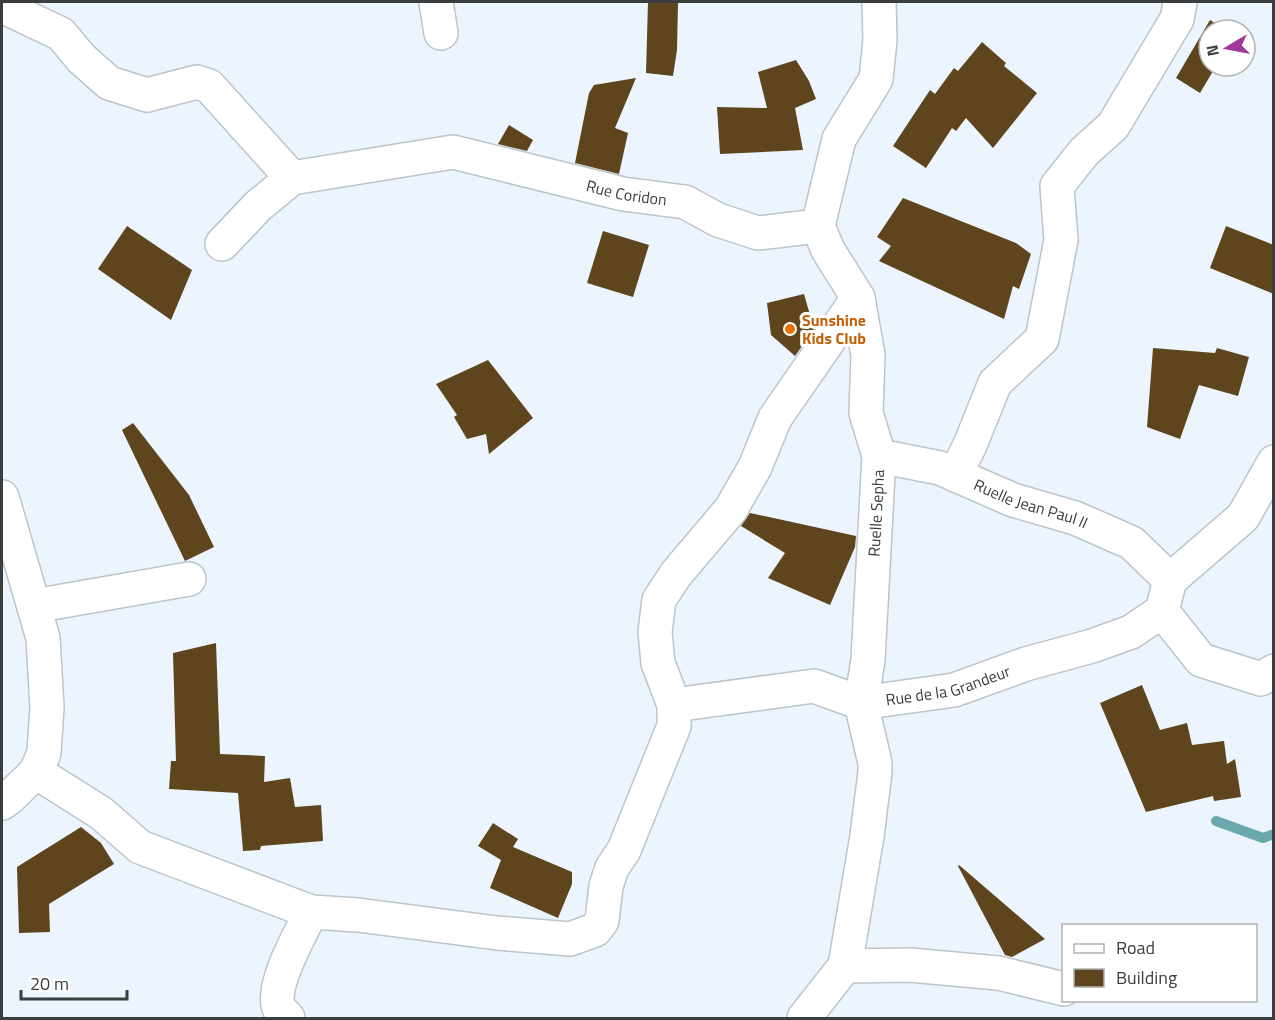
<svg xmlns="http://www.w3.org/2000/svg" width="1275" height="1020" viewBox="0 0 1275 1020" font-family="'Titillium Web',sans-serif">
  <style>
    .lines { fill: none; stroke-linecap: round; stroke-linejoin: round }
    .stream { stroke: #69a9ae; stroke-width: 10 }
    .building { fill: #5e451d }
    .minor-casing { stroke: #bcc5cc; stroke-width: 36 }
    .minor { stroke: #fff; stroke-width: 33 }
    .food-dot { fill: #e8710a; stroke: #fff; stroke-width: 2 }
    .labels { text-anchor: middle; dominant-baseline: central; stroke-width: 6; stroke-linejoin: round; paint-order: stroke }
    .street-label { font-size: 16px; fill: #3a3e41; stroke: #fff }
    .food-label { font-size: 16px; font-weight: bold; fill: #c56008; stroke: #fff; text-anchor: start }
  </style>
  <rect width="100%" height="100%" fill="#ecf5fd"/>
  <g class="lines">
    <path class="stream" d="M 1216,821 L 1263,838 L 1274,834"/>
  </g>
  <g class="building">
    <path d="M 648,2 L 678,2 L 677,50 L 673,76 L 646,73 Z"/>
    <path d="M 1210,20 L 1226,30 L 1209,30 L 1209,66 L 1216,66 L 1200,93 L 1176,78 Z"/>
    <path d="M 982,42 L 1006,63 L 1004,66 L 1037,93 L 993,148 L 966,118 L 956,131 L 952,128 L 926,168 L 893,146 L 930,90 L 935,94 L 954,68 L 958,71 Z"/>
    <path d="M 796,60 L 809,81 L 816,99 L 795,108 L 803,150 L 720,154 L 717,107 L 767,108 L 758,72 Z"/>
    <path d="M 636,78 L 615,128 L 628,133 L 619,174 L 575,163 L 589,93 L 594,85 Z"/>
    <path d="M 509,125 L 533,140 L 527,151 L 498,144 Z"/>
    <path d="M 903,198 L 1016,243 L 1031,254 L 1019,289 L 1013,286 L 1004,319 L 879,261 L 891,246 L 877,237 Z"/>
    <path d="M 127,226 L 192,270 L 171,320 L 98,269 Z"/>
    <path d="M 1226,226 L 1274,245 L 1274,294 L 1210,268 Z"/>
    <path d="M 603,231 L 649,245 L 633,297 L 587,283 Z"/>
    <path d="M 804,294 L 814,329 L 795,356 L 771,335 L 767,303 Z"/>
    <path d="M 1153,348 L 1215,353 L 1217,348 L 1249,357 L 1238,396 L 1199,385 L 1180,439 L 1147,427 Z"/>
    <path d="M 488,360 L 533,418 L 489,454 L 486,434 L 467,439 L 454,417 L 457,415 L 436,384 Z"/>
    <path d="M 133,423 L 189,495 L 214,547 L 185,561 L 122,430 Z"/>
    <path d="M 750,513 L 856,536 L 855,547 L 830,605 L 768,578 L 785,553 L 741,526 Z"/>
    <path d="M 216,643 L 220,754 L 265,756 L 264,782 L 290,778 L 295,807 L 321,805 L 323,841 L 261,846 L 260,850 L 243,851 L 238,793 L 169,789 L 171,761 L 176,761 L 173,653 Z"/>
    <path d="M 1142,685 L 1160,730 L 1187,723 L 1192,745 L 1224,741 L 1227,764 L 1235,759 L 1241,797 L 1214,801 L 1213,796 L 1146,812 L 1100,703 Z"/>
    <path d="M 493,823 L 518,839 L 513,847 L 572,872 L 572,884 L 558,918 L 490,888 L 501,860 L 478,846 Z"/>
    <path d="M 81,827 L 101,843 L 114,864 L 49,904 L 50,932 L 19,933 L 17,867 Z"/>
    <path d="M 959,865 L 1045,939 L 1012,957 L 1005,955 L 958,866 Z"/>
  </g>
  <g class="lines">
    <defs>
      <g id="minor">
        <path d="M 436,2 L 441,33"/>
        <path d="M 2,6 L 61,34 L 81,58 L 109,83 L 147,95 L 197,82 L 209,86 L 292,178"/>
        <path id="s1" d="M 222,244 L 258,206 L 292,178 L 453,152 L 623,194 L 685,202 L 718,220 L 758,233 L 818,226 L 839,139 L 876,79 L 880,40 L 879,2"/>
        <path id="s2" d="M 879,456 L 940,468 L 1013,500 L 1075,518 L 1132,543 L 1170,580"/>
        <path d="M 955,475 L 970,445 L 995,383 L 1042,339 L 1061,240 L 1057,186 L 1084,152 L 1113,126 L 1177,19 L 1180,2"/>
        <path d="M 2,497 L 43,638 L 47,707 L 44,753 L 36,772 L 8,799 L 2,803"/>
        <path d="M 34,606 L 189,579"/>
        <path d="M 1162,611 L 1201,660 L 1261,679 L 1274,671"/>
        <path id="s3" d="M 674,705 L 814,686 L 861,703 L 868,660 L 879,456 L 866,413 L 868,355 L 858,298 L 828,250 L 818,226"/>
        <path d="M 36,772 L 101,813 L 140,847 L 311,912 L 358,915 L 497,933 L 570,939 L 595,930 L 602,921 L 606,886 L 612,868 L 624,850 L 674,726 L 674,705 L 658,663 L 655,632 L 659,600 L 676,574 L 731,509 L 755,467 L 775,418 L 858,298"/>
        <path d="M 845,966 L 910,965 L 998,973 L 1064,989"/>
        <path d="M 288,1018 C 285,1015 281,1011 279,1008 C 270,986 301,933 311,912"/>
        <path id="s4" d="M 804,1018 L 845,966 L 867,836 L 875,772 L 875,763 L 861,703 L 954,690 L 1026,664 L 1092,646 L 1131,632 L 1162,611 L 1170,580 L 1243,517 L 1274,462"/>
      </g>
    </defs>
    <use href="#minor" class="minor-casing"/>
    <use href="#minor" class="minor"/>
  </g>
  <circle class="food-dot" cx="790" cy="329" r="6"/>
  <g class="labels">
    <g class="street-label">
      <text stroke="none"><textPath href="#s1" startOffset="438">Rue Coridon</textPath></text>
      <text stroke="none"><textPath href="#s2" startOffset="160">Ruelle Jean Paul II</textPath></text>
      <text stroke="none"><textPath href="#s3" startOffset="382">Ruelle Sepha</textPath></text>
      <text stroke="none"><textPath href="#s4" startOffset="422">Rue de la Grandeur</textPath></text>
    </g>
    <g class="food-label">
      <text x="802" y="320">Sunshine<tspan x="802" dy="18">Kids Club</tspan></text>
    </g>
  </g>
  <rect width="1275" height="1020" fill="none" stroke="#3a3e41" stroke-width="6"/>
  <rect x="1062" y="924" width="195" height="78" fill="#ffffff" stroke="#b0b2b3" stroke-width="1.5"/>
  <rect x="1074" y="944" width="30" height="9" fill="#ffffff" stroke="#b0b2b3" stroke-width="1.5"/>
  <text x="1116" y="954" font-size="18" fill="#3a3e41">Road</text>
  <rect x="1074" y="969" width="30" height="18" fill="#5e451d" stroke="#b0b2b3" stroke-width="1.5"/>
  <text x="1116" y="984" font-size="18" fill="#3a3e41">Building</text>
  <g transform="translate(1227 48) rotate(260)"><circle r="28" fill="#ffffff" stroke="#b0b2b3" stroke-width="1.5"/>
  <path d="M0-4.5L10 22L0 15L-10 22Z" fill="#a1399b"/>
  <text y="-9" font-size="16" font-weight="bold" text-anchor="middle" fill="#3a3e41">N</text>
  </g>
  <path d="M21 990v9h106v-9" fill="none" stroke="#3a3e41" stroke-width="3"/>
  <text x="30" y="990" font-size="18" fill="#3a3e41" stroke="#ffffff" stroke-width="4.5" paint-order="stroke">20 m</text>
</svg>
